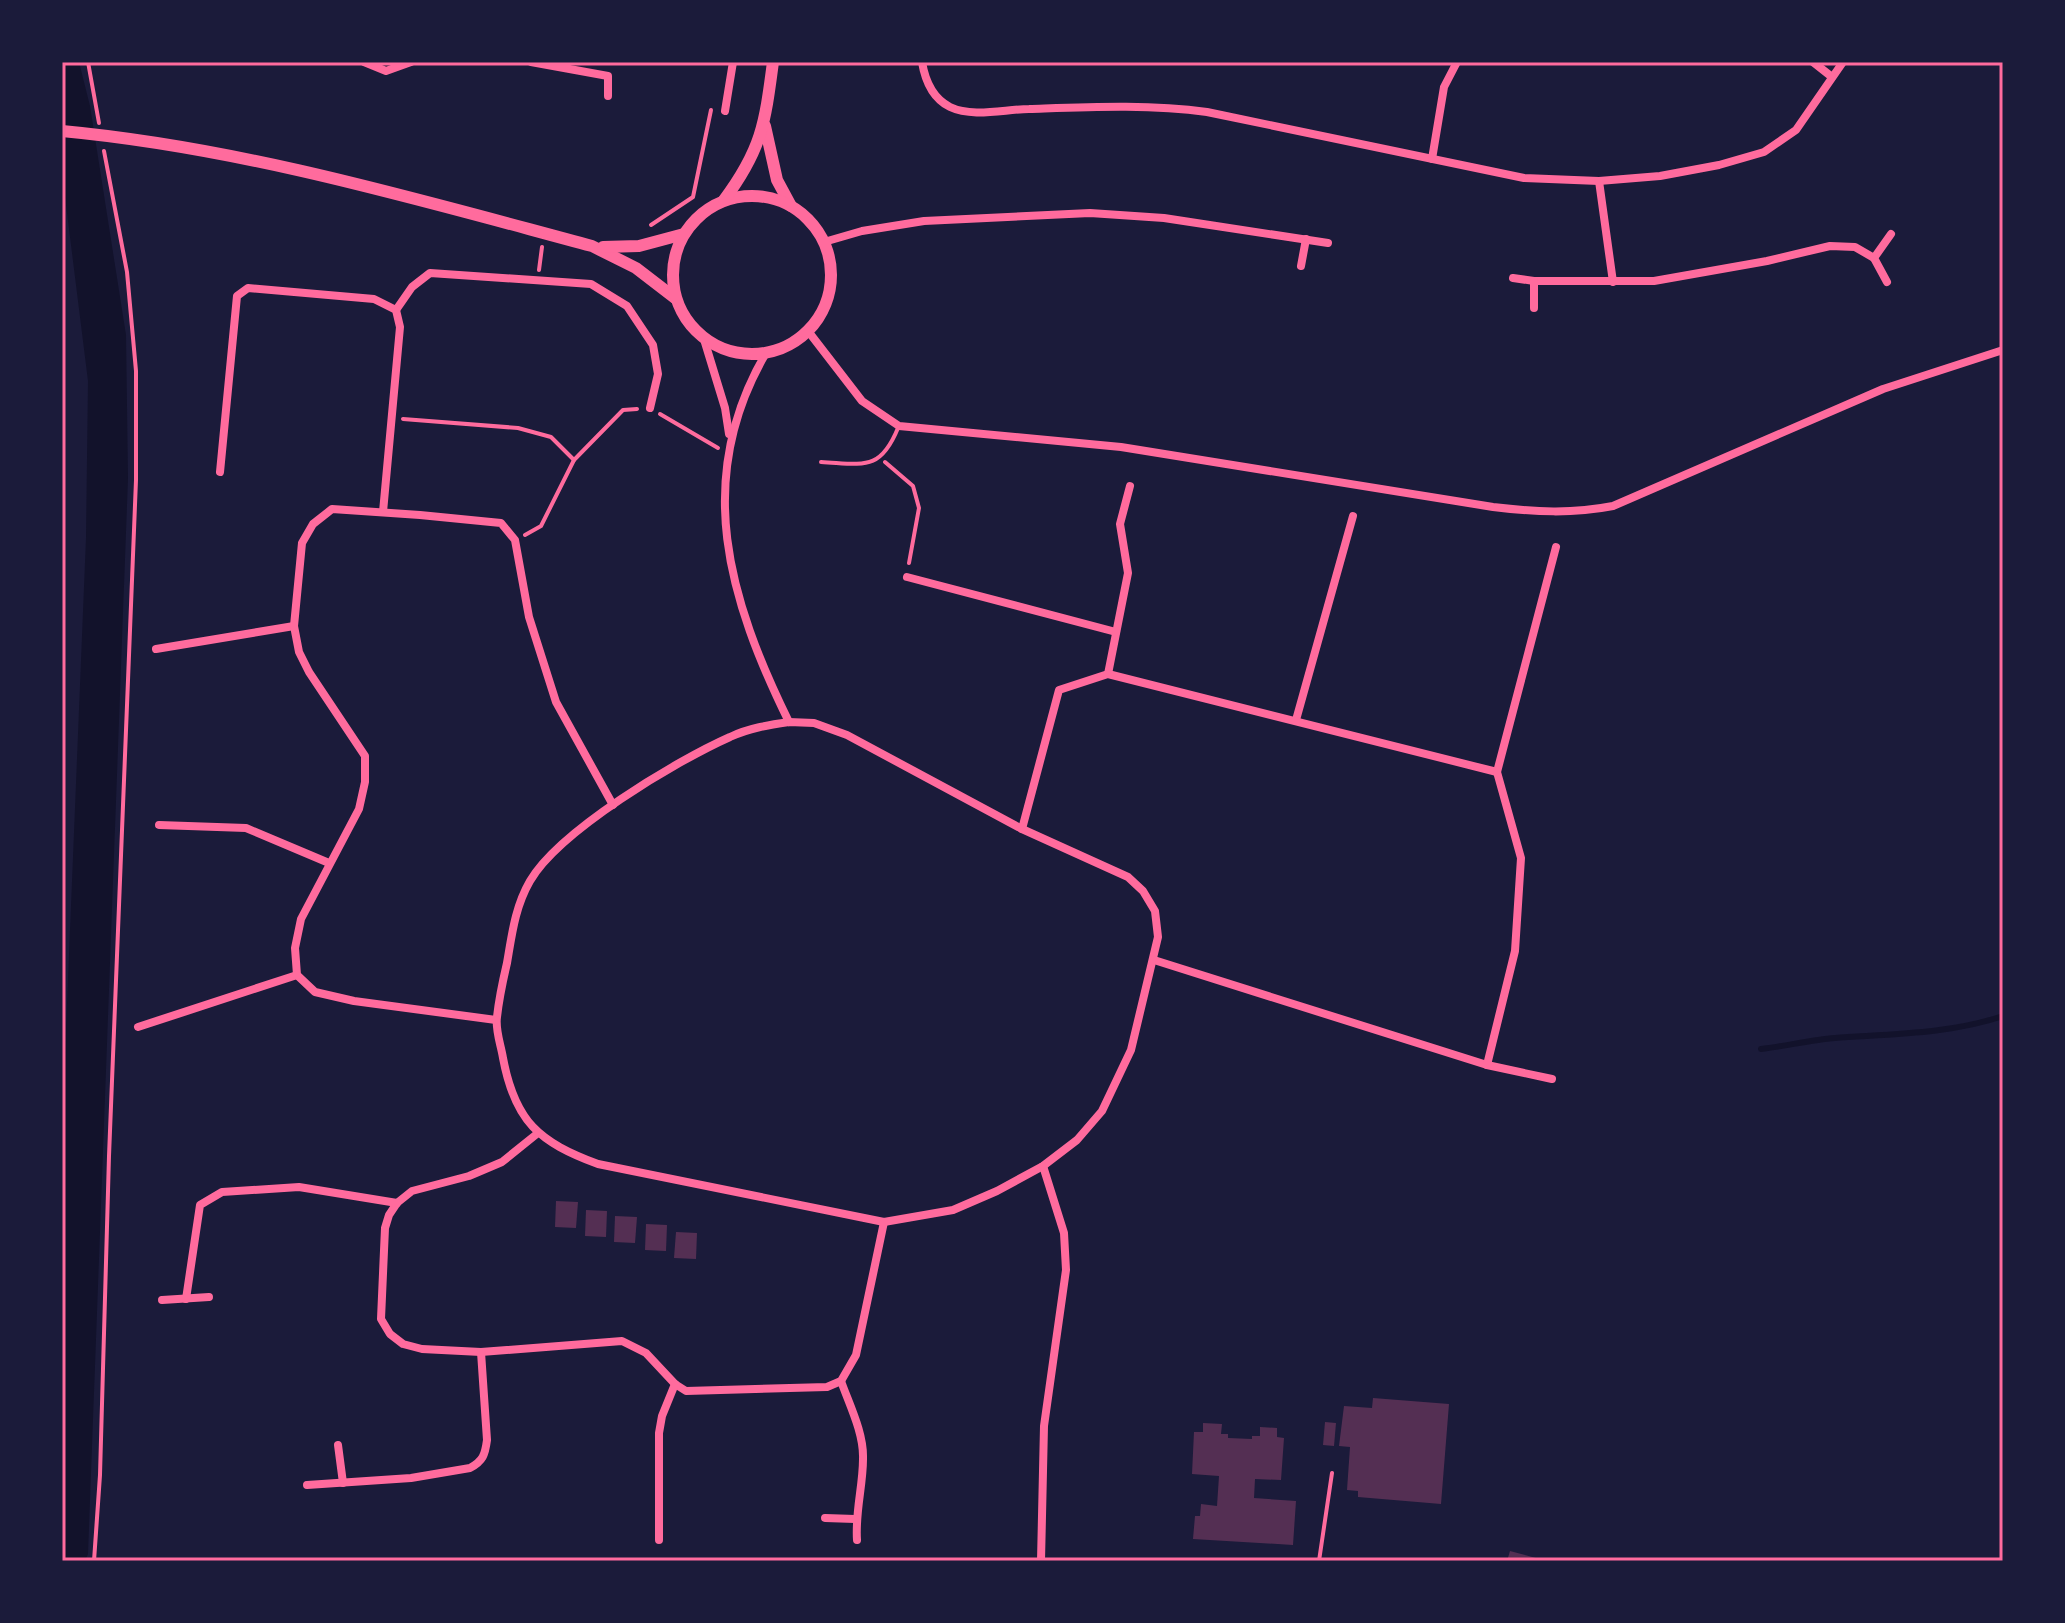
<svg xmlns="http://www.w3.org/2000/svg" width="2065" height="1623" viewBox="0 0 2065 1623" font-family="Helvetica,sans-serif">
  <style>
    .water { fill: #12122b }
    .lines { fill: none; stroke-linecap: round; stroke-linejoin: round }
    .stream { stroke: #12122b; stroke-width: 6 }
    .building { fill: #542f53 }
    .path { stroke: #ff6b9d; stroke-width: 4 }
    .service { stroke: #ff6b9d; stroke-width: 4 }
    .minor { stroke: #ff6b9d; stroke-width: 8 }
    .secondary { stroke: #ff6b9d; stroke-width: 12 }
    .neatline { fill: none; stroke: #ff6b9d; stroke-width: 3 }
  </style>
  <rect width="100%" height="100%" fill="#1b1b3a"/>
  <path class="water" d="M 62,62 L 79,62 L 90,106 L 126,335 L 128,478 L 88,1554 L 85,1561 L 62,1561 L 62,1127 L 86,538 L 88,381 L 62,173 Z"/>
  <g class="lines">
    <path class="stream" d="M 1761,1049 C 1786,1046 1811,1040 1835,1038 C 1891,1034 1950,1034 2003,1016"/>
  </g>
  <g class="building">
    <path d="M 556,1201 L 578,1202 L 576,1228 L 555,1227 Z"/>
    <path d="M 586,1210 L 607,1211 L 606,1237 L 585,1236 Z"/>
    <path d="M 615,1216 L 637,1217 L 635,1243 L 614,1242 Z"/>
    <path d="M 646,1224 L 667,1225 L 666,1251 L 645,1250 Z"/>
    <path d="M 676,1232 L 697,1233 L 696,1259 L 674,1258 Z"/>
    <path d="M 1373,1398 L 1449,1404 L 1441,1504 L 1358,1497 L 1358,1491 L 1347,1490 L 1350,1447 L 1339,1446 L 1344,1406 L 1372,1408 Z"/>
    <path d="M 1325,1422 L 1336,1423 L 1334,1446 L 1323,1445 Z"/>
    <path d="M 1203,1423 L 1222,1424 L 1221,1434 L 1228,1434 L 1228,1438 L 1252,1439 L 1252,1436 L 1260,1436 L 1260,1427 L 1277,1428 L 1277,1437 L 1284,1438 L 1281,1480 L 1255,1479 L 1254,1498 L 1296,1501 L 1293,1545 L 1193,1539 L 1195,1516 L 1200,1516 L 1201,1504 L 1217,1506 L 1219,1476 L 1192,1474 L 1194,1432 L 1203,1432 Z"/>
    <path d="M 1510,1551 L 1543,1560 L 1543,1561 L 1507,1561 Z"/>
  </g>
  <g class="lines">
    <g class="path">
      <path d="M 88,62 L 99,123"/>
      <path d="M 651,225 L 693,197 L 711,110"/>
      <path d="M 539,270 L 542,247"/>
      <path d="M 660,414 L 718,448"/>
      <path d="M 403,419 L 518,428 L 551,437 L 574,460"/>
      <path d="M 885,462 L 913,486 L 919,508 L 909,563"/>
      <path d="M 525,535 L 541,526 L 574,460 L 623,410 L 637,409"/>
      <path d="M 94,1561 L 100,1475 L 109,1156 L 136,480 L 136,371 L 127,272 L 104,151"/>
    </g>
    <g class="service">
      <path d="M 821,462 C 863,464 880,472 898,428"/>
      <path d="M 1319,1561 L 1332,1473"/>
    </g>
    <g class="minor">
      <path d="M 364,62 L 386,71 L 411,62"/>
      <path d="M 531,62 L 608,76 L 608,96"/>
      <path d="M 922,62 C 925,80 932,98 950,107 C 973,118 1005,109 1029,109 C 1089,107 1148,104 1207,112 L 1524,178 L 1599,181 L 1660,176 L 1719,165 L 1764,152 L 1796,130 L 1843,62"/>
      <path d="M 1813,62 L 1832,77"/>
      <path d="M 725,111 L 733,62"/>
      <path d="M 1432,159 L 1444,87 L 1457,62"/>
      <path d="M 1599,181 L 1613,282"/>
      <path d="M 824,242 L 862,231 L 924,221 L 1090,213 L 1164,218 L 1328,243"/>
      <path d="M 1301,266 L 1306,239"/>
      <path d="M 1513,278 L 1534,281 L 1654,281 L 1767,261 L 1830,246 L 1855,247 L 1874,258"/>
      <path d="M 1887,282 L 1874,258 L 1891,234"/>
      <path d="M 1534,308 L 1534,281"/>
      <path d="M 396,310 L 412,287 L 430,273 L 591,284 L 627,306 L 653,345 L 658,374 L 650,408"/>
      <path d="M 808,331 L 862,401 L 899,426 L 1121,447 L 1493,507 C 1535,512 1572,514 1613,506 L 1883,389 L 2003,350"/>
      <path d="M 703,336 L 725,408 L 729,434"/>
      <path d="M 766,353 C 692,479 729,600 789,722"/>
      <path d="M 220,472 L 237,296 L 248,288 L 374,299 L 396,310 L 400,327 L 383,512"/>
      <path d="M 907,577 L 1116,632"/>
      <path d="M 156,649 L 294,626"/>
      <path d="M 1108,674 L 1128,573 L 1120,524 L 1130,486"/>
      <path d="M 1296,720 L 1353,516"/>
      <path d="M 789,722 L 814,723 L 847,735 L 1022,829 L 1128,877 L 1143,891 L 1155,911 L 1158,937 L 1131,1050 L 1102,1111 L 1077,1140 L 1043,1166 L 997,1191 L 953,1210 L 884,1222 L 598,1164 C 539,1142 515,1122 503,1058 C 501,1045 495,1030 497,1017 C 499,999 503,980 507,963 C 512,934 515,907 530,881 C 559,831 676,761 730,737 C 749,728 769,725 789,722 Z"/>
      <path d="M 1497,772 L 1556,547"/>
      <path d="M 159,825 L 246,828 L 329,863"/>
      <path d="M 1022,829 L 1059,690 L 1108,674 L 1497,772"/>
      <path d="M 1154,960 L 1487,1065 L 1552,1079"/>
      <path d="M 496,1020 L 354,1001 L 315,992 L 297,975 L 295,948 L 301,919 L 359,809 L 365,782 L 365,756 L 309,672 L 299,652 L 294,626 L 302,543 L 313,524 L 332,509 L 420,515 L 501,523 L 515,540 L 529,617 L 556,702 L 613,805"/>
      <path d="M 138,1027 L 297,975"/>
      <path d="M 1487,1065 L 1515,951 L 1521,858 L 1497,772"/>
      <path d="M 538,1133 L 502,1162 L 469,1176 L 412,1191 L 397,1203 L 389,1215 L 385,1228 L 381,1319 L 390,1334 L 403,1344 L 422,1349 L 481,1352 L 622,1341 L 646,1353 L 675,1384 L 686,1391 L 827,1387 L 841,1381 L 856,1355 L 884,1222"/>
      <path d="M 186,1299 L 200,1205 L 222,1192 L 299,1187 L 397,1203"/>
      <path d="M 162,1300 L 209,1297"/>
      <path d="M 841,1381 C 849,1404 864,1433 863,1459 C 863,1486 855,1512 857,1540"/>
      <path d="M 338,1445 L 343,1483"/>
      <path d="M 307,1485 L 411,1478 L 470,1468 C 483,1461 485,1455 487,1440 L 481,1352"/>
      <path d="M 825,1518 L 855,1519"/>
      <path d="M 659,1540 L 659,1433 L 662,1416 L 675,1384"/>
      <path d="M 1041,1561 L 1044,1426 L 1066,1270 L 1064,1233 L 1043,1166"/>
    </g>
    <g class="secondary">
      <path d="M 765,126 L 777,180 L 791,206"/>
      <path d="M 62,131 C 243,148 416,199 592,246 L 636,268 L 675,298"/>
      <circle cx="752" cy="275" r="79"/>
      <path d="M 724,200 C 762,149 765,123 773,62"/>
      <path d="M 603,247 L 639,246 L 684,234"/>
    </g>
  </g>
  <rect width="2065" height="1623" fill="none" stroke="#1b1b3a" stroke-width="128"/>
  <rect x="64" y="64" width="1937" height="1495" class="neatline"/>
</svg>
